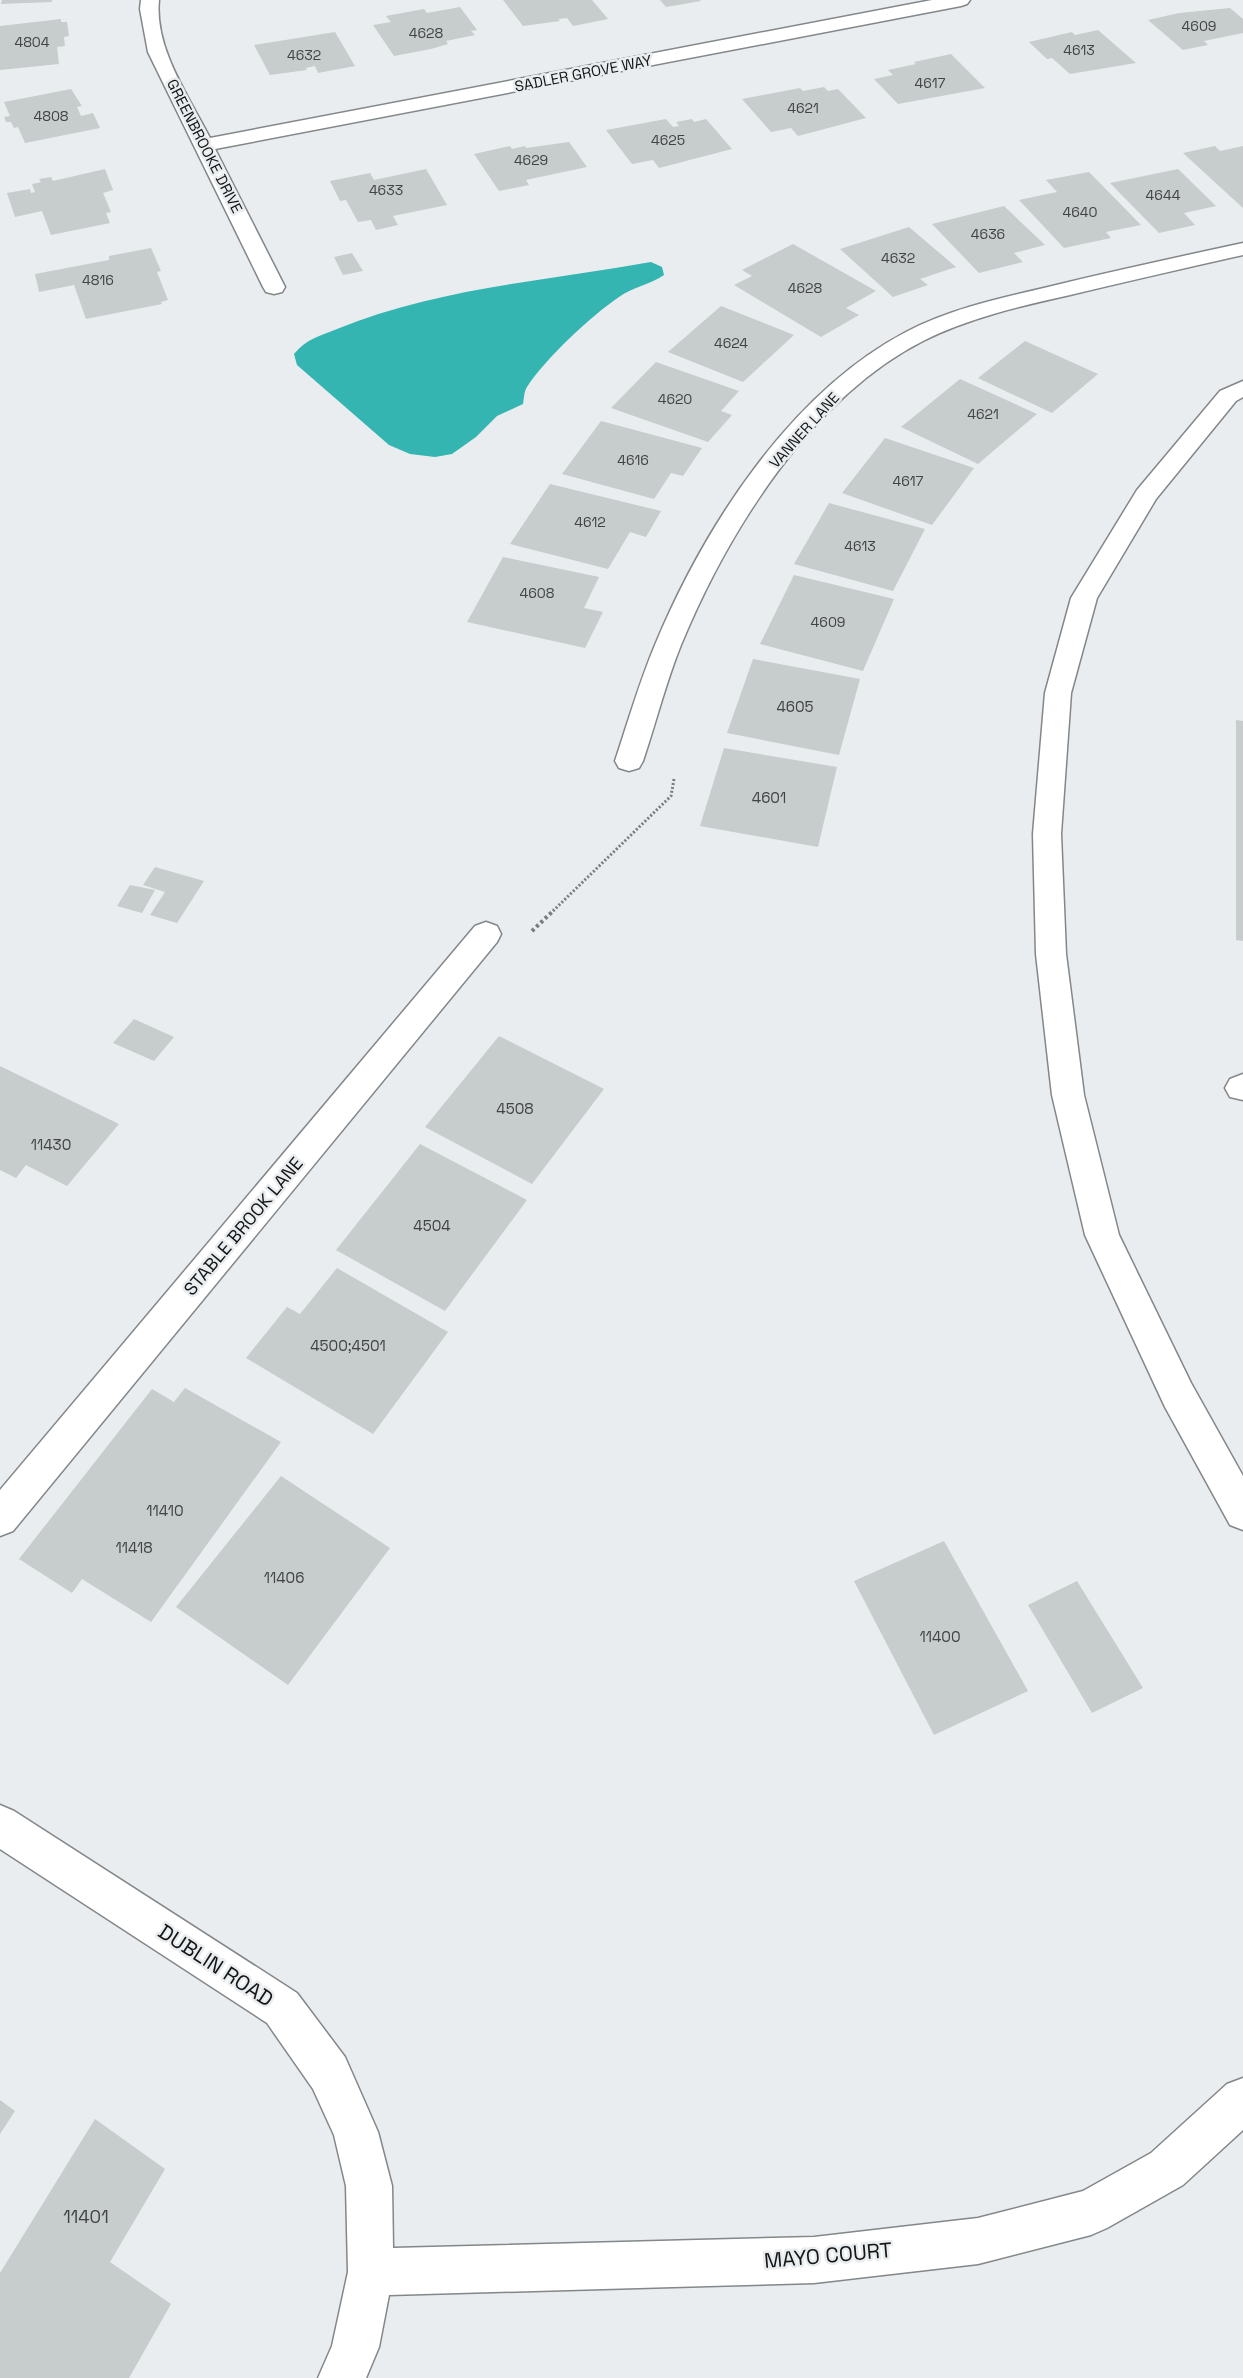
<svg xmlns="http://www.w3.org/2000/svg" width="1243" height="2378" viewBox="0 0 1243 2378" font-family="'Space Grotesk',sans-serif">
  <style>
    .water { fill: #34b5b2 }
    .building { fill: #c7cccd }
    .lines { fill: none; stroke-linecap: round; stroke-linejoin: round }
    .minor-casing { stroke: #838789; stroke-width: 3 }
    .path-far1 { stroke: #7a7c7d; stroke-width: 3; stroke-dasharray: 2 2; stroke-linecap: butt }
    .path { stroke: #7a7c7d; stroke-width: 4; stroke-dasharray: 3 3; stroke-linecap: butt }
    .minor { fill: #fff; fill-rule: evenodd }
    .labels { text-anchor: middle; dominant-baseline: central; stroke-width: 5; stroke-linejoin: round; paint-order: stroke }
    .far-number-label { font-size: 14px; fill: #414344 }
    .far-street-label { font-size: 15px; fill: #141516; stroke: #e9edef }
    .number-label { font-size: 15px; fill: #414344 }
    .street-label { font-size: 18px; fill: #141516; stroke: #e9edef }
    .near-number-label { font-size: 18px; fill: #414344 }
    .near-street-label { font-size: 21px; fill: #141516; stroke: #e9edef }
  </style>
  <rect width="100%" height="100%" fill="#e9edef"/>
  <path class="water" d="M 651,262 L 662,267 L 664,275 C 649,285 633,287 619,297 C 592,315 545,359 527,387 C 524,391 524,399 523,404 L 497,416 L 476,437 L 452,454 L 435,457 L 410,454 L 389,445 L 297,365 L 294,354 C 306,339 320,336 337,329 C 437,288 546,281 651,262 Z"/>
  <g class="building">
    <path d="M 2,0 L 52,0 L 52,2 L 1,4 Z"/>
    <path d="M 503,0 L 592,0 L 608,19 L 573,26 L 567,18 L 558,19 L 560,21 L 523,26 Z"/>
    <path d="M 660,0 L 700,0 L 701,1 L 666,7 Z"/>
    <path d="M 460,7 L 477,30 L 471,31 L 475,35 L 446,41 L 448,44 L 431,49 L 394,56 L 373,25 L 391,22 L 386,16 L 424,9 L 427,13 Z"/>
    <path d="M 1230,8 L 1243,19 L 1243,33 L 1204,41 L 1208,45 L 1183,50 L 1148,20 L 1179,13 Z"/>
    <path d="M 61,19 L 61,22 L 67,22 L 69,36 L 64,37 L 65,46 L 57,47 L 59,64 L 0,70 L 0,26 Z"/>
    <path d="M 1098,30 L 1136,63 L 1070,74 L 1052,58 L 1047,59 L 1029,42 L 1072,32 L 1075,35 Z"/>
    <path d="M 335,32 L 355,66 L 318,73 L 315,66 L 306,68 L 307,70 L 270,75 L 254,45 Z"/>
    <path d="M 951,54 L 985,88 L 898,104 L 874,79 L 893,75 L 888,70 L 916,64 L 914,62 Z"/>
    <path d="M 824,87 L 828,91 L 838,89 L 866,118 L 798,136 L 791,128 L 771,132 L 742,99 L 800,88 L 803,91 Z"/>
    <path d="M 71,89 L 82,106 L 77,107 L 81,116 L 93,113 L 100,128 L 25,143 L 18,127 L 14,128 L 11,122 L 6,122 L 4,117 L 10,116 L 4,102 Z"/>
    <path d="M 666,119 L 673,127 L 679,126 L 676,122 L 692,119 L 694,122 L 706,119 L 732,149 L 659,168 L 653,160 L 632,164 L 606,130 Z"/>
    <path d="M 569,142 L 587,167 L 526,180 L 529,185 L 499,191 L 474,154 L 510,146 L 512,149 L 525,146 L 526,148 Z"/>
    <path d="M 1215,146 L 1220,151 L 1243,146 L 1243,208 L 1183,153 Z"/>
    <path d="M 105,169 L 113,190 L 103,193 L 111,212 L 106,213 L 110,223 L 51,235 L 42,211 L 15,217 L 7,193 L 30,189 L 31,193 L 35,192 L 32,184 L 41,182 L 39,179 L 51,177 L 53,181 Z"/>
    <path d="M 426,169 L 447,205 L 393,216 L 398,225 L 376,230 L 371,220 L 358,222 L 346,200 L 340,201 L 330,181 L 370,173 L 374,180 Z"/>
    <path d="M 1178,169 L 1216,206 L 1184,213 L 1195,225 L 1159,233 L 1110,183 Z"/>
    <path d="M 1089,172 L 1141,225 L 1106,232 L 1111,238 L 1064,248 L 1019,200 L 1057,192 L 1046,180 Z"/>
    <path d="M 1004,206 L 1045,245 L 1014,253 L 1023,262 L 979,273 L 932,224 Z"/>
    <path d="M 909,227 L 956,267 L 920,279 L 928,285 L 893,297 L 840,249 Z"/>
    <path d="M 793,244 L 876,291 L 846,308 L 859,315 L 821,337 L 734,285 L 752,276 L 742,270 Z"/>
    <path d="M 151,248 L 161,271 L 157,272 L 168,300 L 161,302 L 162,304 L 86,319 L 74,285 L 39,292 L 35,274 L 109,260 L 109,256 Z"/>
    <path d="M 352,253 L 363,271 L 343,275 L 334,257 Z"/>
    <path d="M 721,306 L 794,335 L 743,382 L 668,352 Z"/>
    <path d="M 1025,341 L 1098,374 L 1052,413 L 978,378 Z"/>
    <path d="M 656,362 L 739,391 L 721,411 L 732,415 L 708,442 L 611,408 Z"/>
    <path d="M 960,379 L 1037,414 L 978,464 L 901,427 Z"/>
    <path d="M 601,421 L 702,448 L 683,476 L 671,473 L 654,499 L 562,474 Z"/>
    <path d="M 885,438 L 974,468 L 932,525 L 842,493 Z"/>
    <path d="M 550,484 L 661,511 L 646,537 L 630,532 L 608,569 L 510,544 Z"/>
    <path d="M 829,503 L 925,529 L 893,591 L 794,564 Z"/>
    <path d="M 503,557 L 599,577 L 584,608 L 603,612 L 585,648 L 467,622 Z"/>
    <path d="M 794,575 L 894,599 L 863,671 L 760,644 Z"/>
    <path d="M 753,659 L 860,679 L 839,755 L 727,733 Z"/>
    <path d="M 1236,720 L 1243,721 L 1243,941 L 1236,940 Z"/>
    <path d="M 724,748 L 837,767 L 818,847 L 700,826 Z"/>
    <path d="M 155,867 L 204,881 L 177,923 L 150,915 L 165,892 L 143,885 Z"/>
    <path d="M 130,885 L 155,890 L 142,913 L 117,906 Z"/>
    <path d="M 134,1019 L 174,1037 L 154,1061 L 113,1043 Z"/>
    <path d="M 499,1036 L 604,1089 L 532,1184 L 425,1127 Z"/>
    <path d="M 0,1066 L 119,1124 L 67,1186 L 26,1165 L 16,1178 L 0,1170 Z"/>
    <path d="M 420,1144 L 527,1200 L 445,1311 L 336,1250 Z"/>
    <path d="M 337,1268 L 448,1332 L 373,1434 L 246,1358 L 287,1307 L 300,1314 Z"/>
    <path d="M 185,1388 L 281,1442 L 151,1622 L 82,1579 L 72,1593 L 19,1559 L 152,1389 L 174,1402 Z"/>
    <path d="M 281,1476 L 390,1548 L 288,1685 L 176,1607 Z"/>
    <path d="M 944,1541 L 1028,1691 L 934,1735 L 854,1581 Z"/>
    <path d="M 1077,1581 L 1143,1688 L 1092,1713 L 1028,1605 Z"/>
    <path d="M 0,2100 L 15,2111 L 0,2134 Z"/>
    <path d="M 95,2119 L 165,2169 L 110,2262 L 171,2304 L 129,2378 L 0,2378 L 0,2273 Z"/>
  </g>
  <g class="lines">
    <defs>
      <g id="minor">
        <path d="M 141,0 L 159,0 C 154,48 189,97 210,138 L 932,0 L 970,0 L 967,4 L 961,6 L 215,149 L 285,287 L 282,292 L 274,294 L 266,292 L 263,287 L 148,52 L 140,9 Z"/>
        <path d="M 1243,243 L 1243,255 C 1185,268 1128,281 1070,295 C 1021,306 968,318 923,341 C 811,398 728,531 681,645 C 666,682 656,722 643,761 L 639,768 L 629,771 L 619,768 L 615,761 C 628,722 639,683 655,645 C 704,527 790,393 906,332 C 949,309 1001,298 1048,287 C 1113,271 1178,257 1243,243 Z"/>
        <path d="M 1243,381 L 1243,397 L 1236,401 L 1156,499 L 1097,598 L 1071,693 L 1061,834 L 1066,954 L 1084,1095 L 1119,1235 L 1191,1383 L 1243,1476 L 1243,1530 L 1230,1525 L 1165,1407 L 1085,1235 L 1052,1095 L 1036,954 L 1033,834 L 1045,693 L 1071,598 L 1137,490 L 1220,391 Z"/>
        <path d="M 486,922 L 497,926 L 501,934 L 497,942 L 13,1531 L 0,1536 L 0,1490 L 475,926 Z"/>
        <path d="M 1243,1074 L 1243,1100 L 1230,1097 L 1225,1088 L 1230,1079 Z"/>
        <path d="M 0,1805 L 14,1811 L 297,1993 L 345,2057 L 378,2132 L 392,2186 L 393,2248 L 814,2237 L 978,2218 L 1083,2191 L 1151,2153 L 1227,2084 L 1243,2078 L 1243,2130 L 1183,2185 L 1107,2228 L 1091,2235 L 978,2264 L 814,2283 L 389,2295 L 379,2347 L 366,2378 L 318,2378 L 332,2346 L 348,2272 L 346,2186 L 334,2135 L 313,2089 L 267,2023 L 0,1849 Z"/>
      </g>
    </defs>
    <use href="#minor" class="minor-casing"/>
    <path class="path-far1" d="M 553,911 L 671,796 L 674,779"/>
    <path class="path" d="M 532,931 L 554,910"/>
    <use href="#minor" class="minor"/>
  </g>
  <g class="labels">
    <g class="far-number-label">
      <text x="1199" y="26">4609</text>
      <text x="426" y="33">4628</text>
      <text x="32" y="42">4804</text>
      <text x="1079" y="50">4613</text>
      <text x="304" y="55">4632</text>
      <text x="930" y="83">4617</text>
      <text x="803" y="108">4621</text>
      <text x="51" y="116">4808</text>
      <text x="668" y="140">4625</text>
      <text x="531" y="160">4629</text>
      <text x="386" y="190">4633</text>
      <text x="1163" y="195">4644</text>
      <text x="1080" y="212">4640</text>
      <text x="988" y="234">4636</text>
      <text x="898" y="258">4632</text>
      <text x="98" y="280">4816</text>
      <text x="805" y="288">4628</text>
      <text x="731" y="343">4624</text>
      <text x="675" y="399">4620</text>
      <text x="983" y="414">4621</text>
      <text x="633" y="460">4616</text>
      <text x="908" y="481">4617</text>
      <text x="590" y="522">4612</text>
      <text x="860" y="546">4613</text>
      <text x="537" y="593">4608</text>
      <text x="828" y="622">4609</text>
    </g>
    <g class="far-street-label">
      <text transform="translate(583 73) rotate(-11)">SADLER GROVE WAY</text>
      <text transform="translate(205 146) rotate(63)">GREENBROOKE DRIVE</text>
      <text transform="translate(804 430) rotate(-48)">VANNER LANE</text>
    </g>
    <g class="number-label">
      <text x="795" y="706">4605</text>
      <text x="769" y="797">4601</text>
      <text x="515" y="1108">4508</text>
      <text x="51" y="1144">11430</text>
      <text x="432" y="1225">4504</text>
      <text x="348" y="1345">4500;4501</text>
      <text x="165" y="1510">11410</text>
      <text x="134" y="1547">11418</text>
      <text x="284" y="1577">11406</text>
      <text x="940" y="1636">11400</text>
    </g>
    <g class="street-label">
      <text transform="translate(243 1226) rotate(-50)">STABLE BROOK LANE</text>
    </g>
    <g class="near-number-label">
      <text x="86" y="2216">11401</text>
    </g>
    <g class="near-street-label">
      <text transform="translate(216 1965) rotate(33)">DUBLIN ROAD</text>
      <text transform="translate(828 2255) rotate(-5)">MAYO COURT</text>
    </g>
  </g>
</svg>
